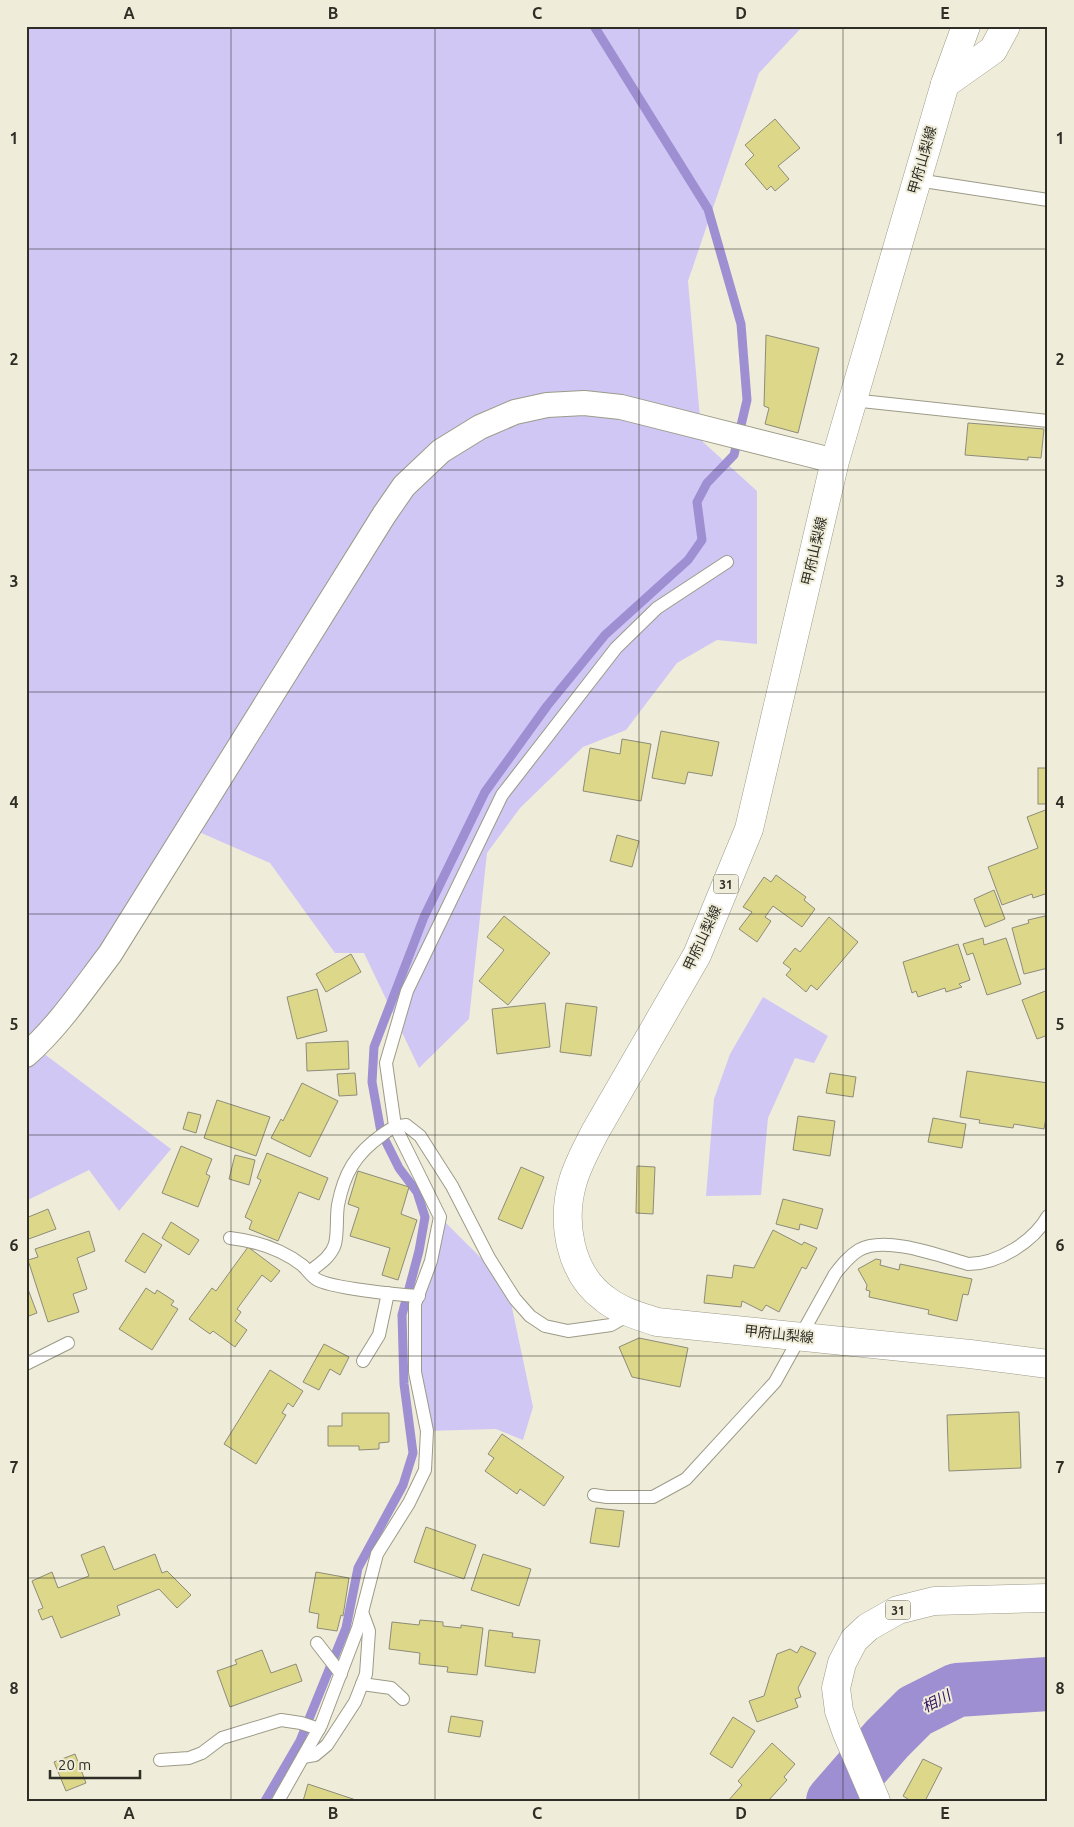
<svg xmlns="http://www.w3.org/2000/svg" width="1074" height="1827" viewBox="0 0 1074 1827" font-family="Ubuntu,'Noto Sans JP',sans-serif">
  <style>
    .green { fill: #d0c7f5 }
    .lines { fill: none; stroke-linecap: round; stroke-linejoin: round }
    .stream { stroke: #9e8ed2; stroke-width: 9 }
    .river { stroke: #9e8ed2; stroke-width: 54 }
    .building { fill: #ddd789; stroke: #8d8c79 }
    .service-casing { stroke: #9c9b88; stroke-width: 14 }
    .minor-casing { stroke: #9c9b88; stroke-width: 26 }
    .primary-casing { stroke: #9c9b88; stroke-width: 29 }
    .service { stroke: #fff; stroke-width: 12 }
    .minor { stroke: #fff; stroke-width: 24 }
    .primary { stroke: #fff; stroke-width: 28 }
    .grid { fill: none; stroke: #2f2e26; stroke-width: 1; stroke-opacity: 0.55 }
    .labels { text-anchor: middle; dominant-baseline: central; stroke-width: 4; stroke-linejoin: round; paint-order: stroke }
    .shield { fill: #efedd9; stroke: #69675c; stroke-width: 1 }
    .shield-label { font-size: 12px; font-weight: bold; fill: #2f2e26 }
    .street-label { font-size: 14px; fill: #2f2e26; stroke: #efedd9 }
    .water-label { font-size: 15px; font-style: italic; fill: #321363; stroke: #efedd9 }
    .neatline { fill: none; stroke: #2f2e26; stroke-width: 2 }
    .grid-label { font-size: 16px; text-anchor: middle; font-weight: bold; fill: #2f2e26 }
  </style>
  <rect width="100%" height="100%" fill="#efedd9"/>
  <g class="green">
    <path d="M 26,26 L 803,26 L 759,73 L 688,281 L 702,441 L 757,491 L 757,644 L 717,640 L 677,663 L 626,730 L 583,747 L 520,808 L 487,853 L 469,1019 L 419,1068 L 364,953 L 335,953 L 270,863 L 190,828 L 35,1047 L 171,1149 L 119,1211 L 89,1170 L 26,1201 Z"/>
    <path d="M 763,997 L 828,1036 L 814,1063 L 795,1058 L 768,1118 L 761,1195 L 706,1196 L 714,1099 L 730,1054 Z"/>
    <path d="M 440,1217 L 507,1284 L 533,1407 L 523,1440 L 496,1429 L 427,1431 L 415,1372 L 415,1304 Z"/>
  </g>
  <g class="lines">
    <path class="stream" d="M 265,1801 L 300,1741 L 346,1628 L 358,1568 L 403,1485 L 413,1453 L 404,1384 L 402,1315 L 419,1251 L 425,1217 L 417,1192 L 399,1168 L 381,1132 L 372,1082 L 374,1047 L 424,917 L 485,792 L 547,706 L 605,635 L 688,560 L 702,540 L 697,502 L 707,483 L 734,455 L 747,400 L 741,324 L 708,209 L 594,26"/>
    <path class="river" d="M 833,1801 L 887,1739 L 915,1711 L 957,1690 L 1048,1684"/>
  </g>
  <g class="building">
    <path d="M 775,119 L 800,148 L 778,166 L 789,179 L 775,191 L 771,186 L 767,190 L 745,164 L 754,155 L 745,145 Z"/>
    <path d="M 766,335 L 819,348 L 798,433 L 765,424 L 769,408 L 764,406 Z"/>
    <path d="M 968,423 L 1044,429 L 1041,458 L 1028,457 L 1028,460 L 965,455 Z"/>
    <path d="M 661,731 L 719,742 L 712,776 L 688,772 L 685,784 L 652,778 Z"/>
    <path d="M 622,739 L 651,744 L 641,801 L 583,791 L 590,748 L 620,754 Z"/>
    <rect x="1038" y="768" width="10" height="36"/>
    <path d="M 1048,809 L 1048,893 L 1033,898 L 1032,894 L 1002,905 L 988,867 L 1038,848 L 1027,817 Z"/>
    <path d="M 617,835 L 639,841 L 632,867 L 610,861 Z"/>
    <path d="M 776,875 L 806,897 L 804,900 L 815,909 L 802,927 L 773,906 L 765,917 L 771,921 L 757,942 L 739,929 L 752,912 L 743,907 L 764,877 L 771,882 Z"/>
    <path d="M 994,890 L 1005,919 L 985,927 L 974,899 Z"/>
    <path d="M 504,916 L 550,953 L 508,1005 L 479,981 L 504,950 L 487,937 Z"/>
    <path d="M 1045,916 L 1048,925 L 1048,968 L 1024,974 L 1012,928 L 1029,923 L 1028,920 Z"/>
    <path d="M 829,917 L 858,942 L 817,990 L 811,985 L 806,992 L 786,975 L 791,969 L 783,963 L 795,948 L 800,952 Z"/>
    <path d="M 983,938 L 984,945 L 1006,938 L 1021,984 L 987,995 L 973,953 L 967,955 L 963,944 Z"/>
    <path d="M 958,944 L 970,980 L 959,984 L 962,987 L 946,992 L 945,988 L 918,997 L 916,991 L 912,993 L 903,962 Z"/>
    <path d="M 351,954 L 361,972 L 326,992 L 316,974 Z"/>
    <path d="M 317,989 L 327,1031 L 297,1039 L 287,997 Z"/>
    <path d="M 1048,990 L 1048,1035 L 1037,1039 L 1022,1000 Z"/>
    <path d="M 545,1003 L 550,1047 L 497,1054 L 492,1009 Z"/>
    <path d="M 566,1003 L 597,1007 L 591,1056 L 560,1052 Z"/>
    <path d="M 348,1041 L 349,1069 L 307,1071 L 306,1043 Z"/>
    <path d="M 967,1071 L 1048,1083 L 1048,1106 L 1044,1129 L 1014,1124 L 1013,1128 L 979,1123 L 980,1120 L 960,1117 Z"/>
    <path d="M 355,1073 L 357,1095 L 339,1096 L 337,1074 Z"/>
    <path d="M 830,1073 L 856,1077 L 853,1097 L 826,1093 Z"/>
    <path d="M 302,1083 L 338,1101 L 310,1157 L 271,1138 L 281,1119 L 283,1121 Z"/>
    <path d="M 217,1100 L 270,1117 L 256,1156 L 204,1138 Z"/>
    <path d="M 188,1112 L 201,1115 L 196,1133 L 183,1129 Z"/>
    <path d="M 798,1116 L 835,1121 L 830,1156 L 793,1150 Z"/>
    <path d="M 933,1118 L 966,1124 L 962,1148 L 928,1142 Z"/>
    <path d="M 181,1146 L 212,1159 L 206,1174 L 210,1176 L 198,1207 L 162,1193 Z"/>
    <path d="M 267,1153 L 328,1178 L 319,1200 L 299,1192 L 278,1241 L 249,1229 L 252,1221 L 245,1217 L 261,1180 L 257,1178 Z"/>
    <path d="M 235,1155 L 255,1160 L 249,1185 L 229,1179 Z"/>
    <path d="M 637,1166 L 655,1167 L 653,1214 L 636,1213 Z"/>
    <path d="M 521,1167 L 544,1177 L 522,1229 L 498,1219 Z"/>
    <path d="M 358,1171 L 409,1187 L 401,1214 L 417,1220 L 398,1280 L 382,1275 L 390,1248 L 350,1236 L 359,1208 L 348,1204 Z"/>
    <path d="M 783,1199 L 823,1209 L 817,1229 L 800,1224 L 799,1230 L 776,1224 Z"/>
    <path d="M 48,1209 L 56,1229 L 26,1240 L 26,1218 Z"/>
    <path d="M 171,1222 L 199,1240 L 189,1255 L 162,1238 Z"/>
    <path d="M 773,1230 L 802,1245 L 804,1242 L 817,1248 L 806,1269 L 802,1267 L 779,1312 L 766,1305 L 762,1311 L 742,1301 L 741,1307 L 704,1303 L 707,1275 L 732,1278 L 734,1265 L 754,1268 Z"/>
    <path d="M 89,1231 L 95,1251 L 77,1258 L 87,1289 L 73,1294 L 79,1312 L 48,1322 L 28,1260 L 38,1257 L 35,1249 Z"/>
    <path d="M 143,1233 L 162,1245 L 145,1273 L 125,1261 Z"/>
    <path d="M 248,1247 L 280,1271 L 271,1282 L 262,1275 L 237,1309 L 241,1312 L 235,1321 L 247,1330 L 235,1347 L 213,1331 L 210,1334 L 189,1319 L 212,1288 L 216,1291 Z"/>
    <path d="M 876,1259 L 881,1260 L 880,1265 L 899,1270 L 900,1264 L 972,1279 L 968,1295 L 963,1294 L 957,1321 L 928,1314 L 929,1310 L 869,1297 L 870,1291 L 866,1290 L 867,1285 L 858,1269 Z"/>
    <path d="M 26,1284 L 37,1313 L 26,1317 Z"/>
    <path d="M 146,1288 L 155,1294 L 157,1290 L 174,1301 L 171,1305 L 178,1309 L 152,1350 L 119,1329 Z"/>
    <path d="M 639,1338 L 688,1348 L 680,1387 L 632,1377 L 619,1347 Z"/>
    <path d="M 324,1344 L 349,1357 L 340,1375 L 330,1369 L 319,1390 L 303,1382 Z"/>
    <path d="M 270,1370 L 303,1391 L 293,1407 L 288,1403 L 282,1413 L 286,1415 L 256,1464 L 224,1444 Z"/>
    <path d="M 1019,1412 L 1021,1468 L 949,1471 L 947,1415 Z"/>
    <path d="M 342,1413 L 389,1413 L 389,1442 L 379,1443 L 379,1449 L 359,1450 L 359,1446 L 328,1446 L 328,1426 L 342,1426 Z"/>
    <path d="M 502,1434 L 564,1477 L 544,1506 L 520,1489 L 517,1494 L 485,1471 L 494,1458 L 488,1454 Z"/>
    <path d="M 596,1508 L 624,1511 L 619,1547 L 590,1543 Z"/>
    <path d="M 426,1527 L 476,1545 L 464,1579 L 414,1562 Z"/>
    <path d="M 104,1546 L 114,1570 L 155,1554 L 162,1573 L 167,1571 L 191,1595 L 177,1608 L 159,1589 L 117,1606 L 120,1615 L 61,1638 L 52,1616 L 42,1620 L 38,1610 L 43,1608 L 32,1581 L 52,1572 L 58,1588 L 89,1576 L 81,1555 Z"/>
    <path d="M 483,1554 L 531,1569 L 519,1606 L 471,1590 Z"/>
    <path d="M 316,1572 L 349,1578 L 343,1616 L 341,1615 L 337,1631 L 317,1628 L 319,1614 L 309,1612 Z"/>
    <path d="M 420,1620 L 443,1622 L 443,1626 L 461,1628 L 461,1625 L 483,1628 L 477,1675 L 447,1672 L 448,1667 L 419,1664 L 420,1653 L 389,1649 L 392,1622 L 419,1625 Z"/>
    <path d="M 489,1630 L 513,1633 L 512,1637 L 540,1640 L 535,1673 L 485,1666 Z"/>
    <path d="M 801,1646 L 816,1653 L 798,1688 L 801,1697 L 795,1699 L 798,1707 L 757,1722 L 749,1701 L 764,1696 L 777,1654 L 790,1649 L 797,1653 Z"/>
    <path d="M 262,1650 L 271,1673 L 296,1664 L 302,1681 L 230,1707 L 217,1671 L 237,1664 L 235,1660 Z"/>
    <path d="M 451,1716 L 483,1721 L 480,1737 L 448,1732 Z"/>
    <path d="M 733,1717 L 755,1731 L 732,1768 L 710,1754 Z"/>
    <path d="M 772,1743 L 795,1764 L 784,1777 L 787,1780 L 768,1801 L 728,1801 L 742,1785 L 738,1781 Z"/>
    <path d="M 75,1754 L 86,1783 L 66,1791 L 54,1762 Z"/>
    <path d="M 923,1759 L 942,1768 L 925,1801 L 911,1801 L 903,1796 Z"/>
    <path d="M 308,1784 L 359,1801 L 303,1801 Z"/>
  </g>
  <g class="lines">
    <defs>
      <g id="service">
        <path d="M 917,180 L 1048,200"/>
        <path d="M 852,400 L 1048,421"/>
        <path d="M 230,1238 C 256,1241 281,1249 302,1265 C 307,1269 310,1275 316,1279 C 329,1288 400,1295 419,1296"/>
        <path d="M 309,1272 C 319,1264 331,1257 335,1244 C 338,1232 336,1218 338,1205 C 344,1174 355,1154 382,1135 C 390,1129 395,1126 406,1125 L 420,1136 L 452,1186 L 489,1258 L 515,1299 L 530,1316 L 545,1326 L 568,1331 L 611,1325 L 630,1314"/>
        <path d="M 363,1361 L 379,1335 L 388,1293"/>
        <path d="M 26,1364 L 68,1343"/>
        <path d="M 594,1495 L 607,1497 L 653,1497 L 686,1479 L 775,1382 L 835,1274 C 842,1265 849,1256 859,1250 C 885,1235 940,1256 968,1264 C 998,1264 1033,1242 1048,1216"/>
        <path d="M 317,1643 L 341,1674"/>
        <path d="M 362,1684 L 391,1688 L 403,1699"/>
        <path d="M 303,1757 L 315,1755 L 327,1745 L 355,1702 L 366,1674 L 369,1631 L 362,1612"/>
        <path d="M 160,1760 L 189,1758 L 202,1753 L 222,1738 L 281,1720 L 301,1723 L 319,1729"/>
        <path d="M 278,1801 L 321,1725 L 358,1628 L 377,1554 L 409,1503 L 425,1470 L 427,1431 L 415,1372 L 415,1304 L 431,1261 L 440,1217 L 395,1126 L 386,1063 L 407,991 L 502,795 L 616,648 L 657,608 L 727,562"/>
      </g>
      <path id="minor" d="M 26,1055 C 58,1027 84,988 110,954 L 384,515 L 404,486 L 441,451 L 480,427 L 515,412 L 547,405 L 584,403 L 621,407 L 835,461"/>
      <g id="primary">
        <path d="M 1006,26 L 993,50 L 945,84 L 835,461 L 749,829 L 697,955 L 595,1132 C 587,1148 578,1164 573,1181 C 561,1221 569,1273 605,1299 C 620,1311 639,1316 657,1322 L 970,1354 L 1048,1364"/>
        <path d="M 945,84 L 966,26"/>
        <path d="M 876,1801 L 846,1731 L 839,1711 L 836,1688 L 842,1663 L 854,1640 L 868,1627 L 898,1610 L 934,1601 L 1048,1598"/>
      </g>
    </defs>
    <use href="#service" class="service-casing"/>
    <use href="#minor" class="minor-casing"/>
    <use href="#primary" class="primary-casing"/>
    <use href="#service" class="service"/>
    <use href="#minor" class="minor"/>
    <use href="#primary" class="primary"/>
  </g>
  <path class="grid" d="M 231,26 L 231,1801M 435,26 L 435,1801M 639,26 L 639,1801M 843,26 L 843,1801M 26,249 L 1048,249M 26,470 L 1048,470M 26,692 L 1048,692M 26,914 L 1048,914M 26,1135 L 1048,1135M 26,1356 L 1048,1356M 26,1578 L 1048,1578"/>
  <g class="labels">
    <g class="shield">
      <rect x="713.5" y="874.5" width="25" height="19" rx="4"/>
      <rect x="885.5" y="1600.5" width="25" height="19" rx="4"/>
    </g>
    <g class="shield-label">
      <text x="726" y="884">31</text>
      <text x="898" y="1610">31</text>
    </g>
    <g class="street-label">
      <text transform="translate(922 160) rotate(-74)">甲府山梨線</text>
      <text transform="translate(814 551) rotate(-77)">甲府山梨線</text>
      <text transform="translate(702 938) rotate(-65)">甲府山梨線</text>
      <text transform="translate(779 1334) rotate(6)">甲府山梨線</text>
    </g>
    <g class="water-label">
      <text transform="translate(936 1701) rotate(-27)">相川</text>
    </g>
  </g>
  <rect width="1074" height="1827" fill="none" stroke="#efedd9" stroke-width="55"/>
  <path d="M50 1770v8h90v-8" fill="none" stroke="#2f2e26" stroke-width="2.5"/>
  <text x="58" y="1770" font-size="15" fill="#2f2e26" stroke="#efedd9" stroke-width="4" paint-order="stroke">20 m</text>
  <rect x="28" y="28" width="1018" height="1772" class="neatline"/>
  <g class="grid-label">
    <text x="129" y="19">A</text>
    <text x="333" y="19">B</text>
    <text x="537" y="19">C</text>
    <text x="741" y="19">D</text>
    <text x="945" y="19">E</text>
    <text x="14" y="144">1</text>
    <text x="1060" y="144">1</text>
    <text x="14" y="365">2</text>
    <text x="1060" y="365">2</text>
    <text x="14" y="587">3</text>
    <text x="1060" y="587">3</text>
    <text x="14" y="808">4</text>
    <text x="1060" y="808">4</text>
    <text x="14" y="1030">5</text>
    <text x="1060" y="1030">5</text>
    <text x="14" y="1251">6</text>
    <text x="1060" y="1251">6</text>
    <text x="14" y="1473">7</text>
    <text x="1060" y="1473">7</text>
    <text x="14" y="1694">8</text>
    <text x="1060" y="1694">8</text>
    <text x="129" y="1819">A</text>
    <text x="333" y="1819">B</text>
    <text x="537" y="1819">C</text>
    <text x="741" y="1819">D</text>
    <text x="945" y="1819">E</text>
  </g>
</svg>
